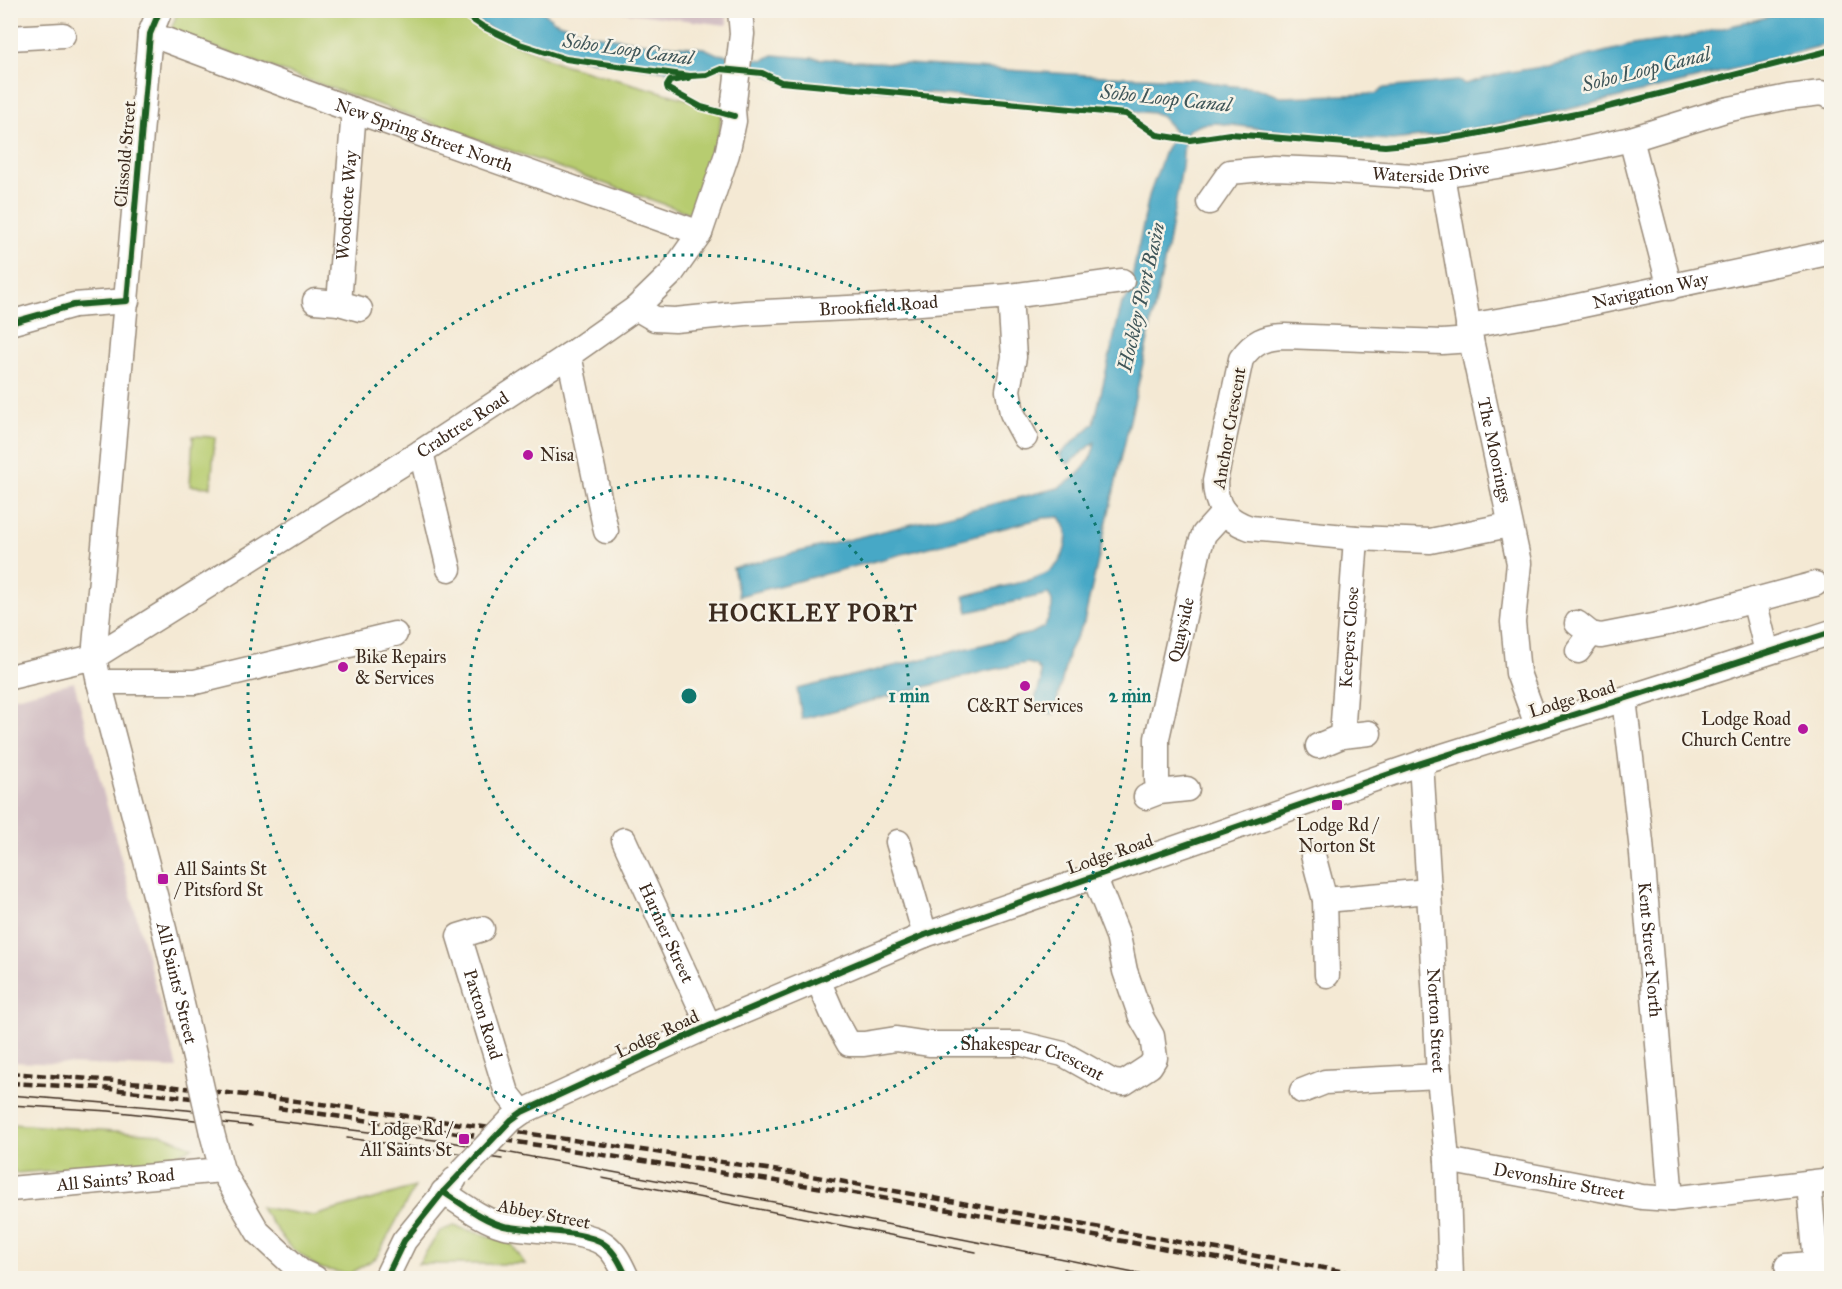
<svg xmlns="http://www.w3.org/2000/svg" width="1842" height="1289" viewBox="0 0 1842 1289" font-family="'IM FELL Great Primer',serif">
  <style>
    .industrial { fill: #d2bec3 }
    .green { fill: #b7cc70; stroke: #797b47; stroke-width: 1.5 }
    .water { fill: #46a8c6; stroke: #406972; stroke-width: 1.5 }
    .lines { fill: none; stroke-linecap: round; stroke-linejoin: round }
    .minor-casing { stroke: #988a79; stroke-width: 27 }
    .minor { stroke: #fff; stroke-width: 24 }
    .tram { stroke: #3b2a1e; stroke-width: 1.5 }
    .rail { stroke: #3b2a1e; stroke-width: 4.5; stroke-dasharray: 9 4.5; stroke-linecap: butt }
    .minor-bridge-casing { stroke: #988a79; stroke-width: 27; stroke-linecap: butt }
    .minor-bridge { stroke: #fff; stroke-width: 24 }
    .cycleway-casing { stroke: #f7f3e8; stroke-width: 10 }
    .cycleway { stroke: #1b5e20; stroke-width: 6 }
    .ring { fill: none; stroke: #0f766e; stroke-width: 3; stroke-dasharray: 3 6 }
    .poi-dot { fill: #b5179e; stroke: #f7f3e8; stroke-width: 2 }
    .labels { text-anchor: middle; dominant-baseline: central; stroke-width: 5; stroke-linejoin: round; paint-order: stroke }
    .street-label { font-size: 18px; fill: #3b2a1e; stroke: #f7f3e8 }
    .poi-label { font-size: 18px; fill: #3b2a1e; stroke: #f7f3e8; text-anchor: start }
    .water-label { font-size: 20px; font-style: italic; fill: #3f5659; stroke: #f7f3e8 }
    .district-label { font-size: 24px; font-weight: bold; letter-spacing: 1.5px; fill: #3b2a1e; stroke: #f7f3e8 }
    .centre { fill: #0f766e; stroke: #f7f3e8; stroke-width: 3 }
    .ring-label { font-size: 18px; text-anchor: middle; font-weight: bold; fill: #0f766e; stroke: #f7f3e8; stroke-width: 5; stroke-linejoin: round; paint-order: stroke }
  </style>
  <rect width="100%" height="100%" fill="#f7f3e8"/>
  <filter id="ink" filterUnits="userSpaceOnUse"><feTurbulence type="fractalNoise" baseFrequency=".0167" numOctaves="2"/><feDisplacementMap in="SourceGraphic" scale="12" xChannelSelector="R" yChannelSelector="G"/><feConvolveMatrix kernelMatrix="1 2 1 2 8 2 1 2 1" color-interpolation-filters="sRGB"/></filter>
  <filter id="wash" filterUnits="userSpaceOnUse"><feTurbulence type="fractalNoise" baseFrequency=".008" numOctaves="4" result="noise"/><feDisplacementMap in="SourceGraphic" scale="24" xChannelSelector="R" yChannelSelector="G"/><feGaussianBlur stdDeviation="1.35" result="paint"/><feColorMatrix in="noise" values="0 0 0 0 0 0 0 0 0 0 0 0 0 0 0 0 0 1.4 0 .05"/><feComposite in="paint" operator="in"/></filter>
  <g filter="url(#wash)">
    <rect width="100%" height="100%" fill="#f4e9d4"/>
    <g class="industrial">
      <path d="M 611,11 L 726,11 L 727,23 L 726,25 Z"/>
      <path d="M 74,682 L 177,1068 L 11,1062 L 11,698 Z"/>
    </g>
    <g class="green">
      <path d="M 178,11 L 452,11 L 475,27 L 562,64 L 722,109 L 716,159 L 698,216 L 170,32 Z"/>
      <path d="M 193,436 L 215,437 L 211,487 L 190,486 Z"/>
      <path d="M 11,1124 L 160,1134 L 193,1147 L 159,1163 L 16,1173 L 11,1167 Z"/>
      <path d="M 415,1187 L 376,1258 L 349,1274 L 318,1268 L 288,1245 L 260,1207 L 314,1216 Z"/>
      <path d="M 454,1226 L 511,1243 L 525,1264 L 418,1264 L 440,1231 Z"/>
    </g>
    <path class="water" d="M 461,11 L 542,11 L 554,21 L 589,34 L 653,44 L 704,48 L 717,54 L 764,60 L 773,55 L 825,59 L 1104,76 L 1194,79 L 1223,85 L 1256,88 L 1281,97 L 1375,94 L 1384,88 L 1458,81 L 1465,84 L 1504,73 L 1548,66 L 1632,45 L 1682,38 L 1792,11 L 1831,11 L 1832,43 L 1687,81 L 1518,121 L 1429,136 L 1392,140 L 1320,136 L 1216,123 L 1203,124 L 1188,130 L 1184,142 L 1182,167 L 1168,244 L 1143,363 L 1084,622 L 1069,651 L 1054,714 L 1032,708 L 1041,681 L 1040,671 L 1035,665 L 1027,663 L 986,671 L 802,719 L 797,689 L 1032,633 L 1044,627 C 1049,616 1057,604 1048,594 L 968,612 L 964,596 C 979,592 995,589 1010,585 C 1037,578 1061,575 1066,543 C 1068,532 1066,526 1060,517 L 1043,518 L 739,596 L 733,568 L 1058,488 C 1077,478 1092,464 1095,442 L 1068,464 L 1059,455 L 1094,423 L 1122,303 L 1128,297 L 1149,196 L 1166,148 L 1173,139 L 1174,130 L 1160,115 L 1154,113 L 783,81 L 771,77 L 762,71 L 715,67 L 697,75 L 577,58 L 551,53 L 489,28 Z"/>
  </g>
  <g filter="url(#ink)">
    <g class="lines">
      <defs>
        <g id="minor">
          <path id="s1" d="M 160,10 L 150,34 L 94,657 L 99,682 L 164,929 L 198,1071"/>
          <path id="s2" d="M 150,34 L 336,104 L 700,233"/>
          <path d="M 10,38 L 63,35"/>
          <path d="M 1631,139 L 1670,288"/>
          <path id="s3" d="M 1442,175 L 1471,340 L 1519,563 L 1513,622 L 1518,673 L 1537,725"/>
          <path id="s4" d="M 1209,202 L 1230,172 L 1274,168 L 1325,170 L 1426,177 L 1442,175 L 1551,157 L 1631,139 L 1725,110 L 1788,97 L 1821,93 L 1832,97"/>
          <path d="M 1010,296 L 1014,357 L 1008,390 L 1012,413 L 1025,437"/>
          <path d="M 315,301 L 339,303 L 360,309"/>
          <path id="s5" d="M 339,303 L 354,110"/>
          <path id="s6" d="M 636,308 L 655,319 L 675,320 L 745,313 L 869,307 L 1010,296 L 1122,281"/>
          <path d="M 10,323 L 74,305 L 127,301"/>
          <path id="s7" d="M 1468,326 L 1550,312 L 1832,252"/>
          <path d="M 1471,340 L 1442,342 L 1285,336 C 1265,336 1253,342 1241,359 L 1215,481 C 1215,507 1226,520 1250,528 L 1356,538 L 1430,541 L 1509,525"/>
          <path d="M 569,355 L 606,531"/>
          <path d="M 421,452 L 449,569"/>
          <path d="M 1754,600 L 1767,652"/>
          <path d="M 1577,623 L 1591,634 L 1601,636 L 1673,622 L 1815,584"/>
          <path d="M 1578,651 L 1591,634"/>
          <path id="s8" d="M 10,677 L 94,657 L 421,452 L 569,355 L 636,308 L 671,274 L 700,233 L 727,154 L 734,121 L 733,110 L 742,34 L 740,10"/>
          <path d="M 99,682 L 195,682 L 395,634"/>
          <path id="s9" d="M 1624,699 L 1641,842 L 1671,1199"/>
          <path id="s10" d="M 1342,736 L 1356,538"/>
          <path d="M 1318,746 L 1342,736 L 1369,733"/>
          <path id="s11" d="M 1421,763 L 1429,891 L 1439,1076 L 1447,1160 L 1451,1278"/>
          <path id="s12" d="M 1159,792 L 1157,780 L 1157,738 L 1199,549 L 1204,534 L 1224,512"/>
          <path d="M 1146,797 L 1159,792 L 1187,789"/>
          <path id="s13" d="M 624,840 L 709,1026"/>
          <path d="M 898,842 L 925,935"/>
          <path d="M 1313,855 L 1325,900 L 1327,975"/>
          <path d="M 1325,900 L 1429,891"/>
          <path id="s14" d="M 482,929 L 459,936 L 507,1093 L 522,1112"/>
          <path id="s15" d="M 818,980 L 835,1019 L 849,1044 L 864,1044 L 896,1039 L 929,1044 L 1022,1044 L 1063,1054 L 1113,1082 L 1124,1083 L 1150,1066 L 1155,1058 L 1152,1036 L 1141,1017 L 1125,971 L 1118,936 L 1094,876"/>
          <path d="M 1302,1091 L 1325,1082 L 1439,1076"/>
          <path d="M 511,1120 L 522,1112 L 709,1026 L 925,935 L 1421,763 L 1624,699 L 1832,632"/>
          <path d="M 212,1133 L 222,1170 L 258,1232 L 300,1271 L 315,1278"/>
          <path id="s16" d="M 1447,1160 L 1642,1197 L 1671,1199 L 1832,1180"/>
          <path d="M 1809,1183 L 1816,1263"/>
          <path id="s17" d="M 10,1189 L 222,1170"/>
          <path d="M 443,1192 C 462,1204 482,1220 504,1226 C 529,1231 586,1230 604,1244 C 615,1251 622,1267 627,1278"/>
          <path d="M 1787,1266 L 1832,1262"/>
          <path d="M 386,1278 L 404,1241 L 454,1180"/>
        </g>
      </defs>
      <use href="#minor" class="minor-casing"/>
      <use href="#minor" class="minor"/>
      <g class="tram">
        <path d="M 10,1095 L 187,1110 L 451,1142 L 790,1205 L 1159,1278"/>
        <path d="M 10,1105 L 109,1111 L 252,1126"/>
        <path d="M 347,1138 L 502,1159"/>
        <path d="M 602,1178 L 976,1252"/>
        <path d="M 1064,1269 L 1111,1278"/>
      </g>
      <g class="rail">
        <path d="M 10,1073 L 142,1083 L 330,1105 L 697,1158 L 817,1177 L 1379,1278"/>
        <path d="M 10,1083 L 103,1088 L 191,1098"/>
        <path d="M 278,1108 L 457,1133 L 843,1191 L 1279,1269"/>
      </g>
      <defs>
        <g id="minor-bridge">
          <path d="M 198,1071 L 212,1133"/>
          <path d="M 461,1172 L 511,1120"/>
        </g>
      </defs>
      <use href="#minor-bridge" class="minor-bridge-casing"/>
      <use href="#minor-bridge" class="minor-bridge"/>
      <defs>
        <g id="cycleway">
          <path d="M 458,10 L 482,26 L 520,44 L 566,59 L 690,76 L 707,75 L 721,69 L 762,73 L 781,82 L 1126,114 L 1157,135 L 1190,140 L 1230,134 L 1385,146 L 1426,142 L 1465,136 L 1596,110 L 1832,50"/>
          <path d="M 688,78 L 670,81 L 667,86 L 668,89 L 701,107 L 734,116"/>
          <path d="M 10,323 L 74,305 L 127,301 L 150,34 L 160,10"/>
          <path d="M 443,1192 C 462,1204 482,1220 504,1226 C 529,1231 586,1230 604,1244 C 615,1251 622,1267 627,1278"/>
          <path d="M 386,1278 L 404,1241 L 443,1192 L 511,1120 L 522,1112 L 709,1026 L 925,935 L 1421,763 L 1624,699 L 1832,632"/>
        </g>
      </defs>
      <use href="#cycleway" class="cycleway-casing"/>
      <use href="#cycleway" class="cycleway"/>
    </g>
  </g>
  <g class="ring">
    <circle cx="689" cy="696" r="220"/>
    <circle cx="689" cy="696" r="441"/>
  </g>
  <g class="poi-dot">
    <circle cx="528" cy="455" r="6"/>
    <circle cx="343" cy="667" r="6"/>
    <circle cx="1025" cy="686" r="6"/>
    <circle cx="1803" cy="729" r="6"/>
    <rect x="1331" y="799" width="12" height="12" rx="3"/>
    <rect x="157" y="873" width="12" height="12" rx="3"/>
    <rect x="458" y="1133" width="12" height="12" rx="3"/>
  </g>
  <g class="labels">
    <g class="street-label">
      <text stroke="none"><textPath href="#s2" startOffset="292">New Spring Street North</textPath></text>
      <text transform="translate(125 154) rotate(-85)">Clissold Street</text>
      <text stroke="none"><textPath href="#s4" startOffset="238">Waterside Drive</textPath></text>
      <text stroke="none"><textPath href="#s5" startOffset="98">Woodcote Way</textPath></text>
      <text stroke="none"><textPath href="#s7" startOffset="186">Navigation Way</textPath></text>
      <text stroke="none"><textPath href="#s6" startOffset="246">Brookfield Road</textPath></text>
      <text stroke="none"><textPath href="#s8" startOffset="522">Crabtree Road</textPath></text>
      <text transform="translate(1229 428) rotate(-80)">Anchor Crescent</text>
      <text stroke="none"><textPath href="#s3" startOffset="280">The Moorings</textPath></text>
      <text stroke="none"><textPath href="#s12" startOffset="165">Quayside</textPath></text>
      <text stroke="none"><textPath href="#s10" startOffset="99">Keepers Close</textPath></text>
      <text transform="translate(1572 699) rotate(-17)">Lodge Road</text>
      <text transform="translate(1110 854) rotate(-19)">Lodge Road</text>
      <text stroke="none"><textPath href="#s13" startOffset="102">Harmer Street</textPath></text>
      <text stroke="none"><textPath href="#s9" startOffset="252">Kent Street North</textPath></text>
      <text stroke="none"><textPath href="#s1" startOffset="988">All Saints' Street</textPath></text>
      <text stroke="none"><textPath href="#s14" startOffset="106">Paxton Road</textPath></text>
      <text stroke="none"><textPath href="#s11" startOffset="258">Norton Street</textPath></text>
      <text transform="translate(657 1034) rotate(-25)">Lodge Road</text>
      <text stroke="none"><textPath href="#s15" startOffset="258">Shakespear Crescent</textPath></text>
      <text stroke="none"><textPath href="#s17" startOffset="106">All Saints' Road</textPath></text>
      <text stroke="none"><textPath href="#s16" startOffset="114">Devonshire Street</textPath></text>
      <text transform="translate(544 1214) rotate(11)">Abbey Street</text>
    </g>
    <g class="poi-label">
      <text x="540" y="455">Nisa</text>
      <text x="355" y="657">Bike Repairs<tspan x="355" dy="21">&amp; Services</tspan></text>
      <text x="1025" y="706" text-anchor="middle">C&amp;RT Services</text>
      <text x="1791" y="719" text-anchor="end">Lodge Road<tspan x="1791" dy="21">Church Centre</tspan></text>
      <text x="1337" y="825" text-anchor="middle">Lodge Rd /<tspan x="1337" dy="21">Norton St</tspan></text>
      <text x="175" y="869">All Saints St<tspan x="175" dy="21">/ Pitsford St</tspan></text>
      <text x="452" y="1129" text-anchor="end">Lodge Rd /<tspan x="452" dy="21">All Saints St</tspan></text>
    </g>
    <g class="water-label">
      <text transform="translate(628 49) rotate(8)">Soho Loop Canal</text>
      <text transform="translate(1646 69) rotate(-14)">Soho Loop Canal</text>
      <text transform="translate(1166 98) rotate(6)">Soho Loop Canal</text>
      <text transform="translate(1141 297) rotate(-77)">Hockley Port Basin</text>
    </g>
    <g class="district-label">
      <text x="813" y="613">HOCKLEY PORT</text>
    </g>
  </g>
  <circle cx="689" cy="696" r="9" class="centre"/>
  <g class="ring-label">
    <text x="909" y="702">1 min</text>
    <text x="1130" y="702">2 min</text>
  </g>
  <rect width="1842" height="1289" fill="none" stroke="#f7f3e8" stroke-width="36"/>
</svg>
